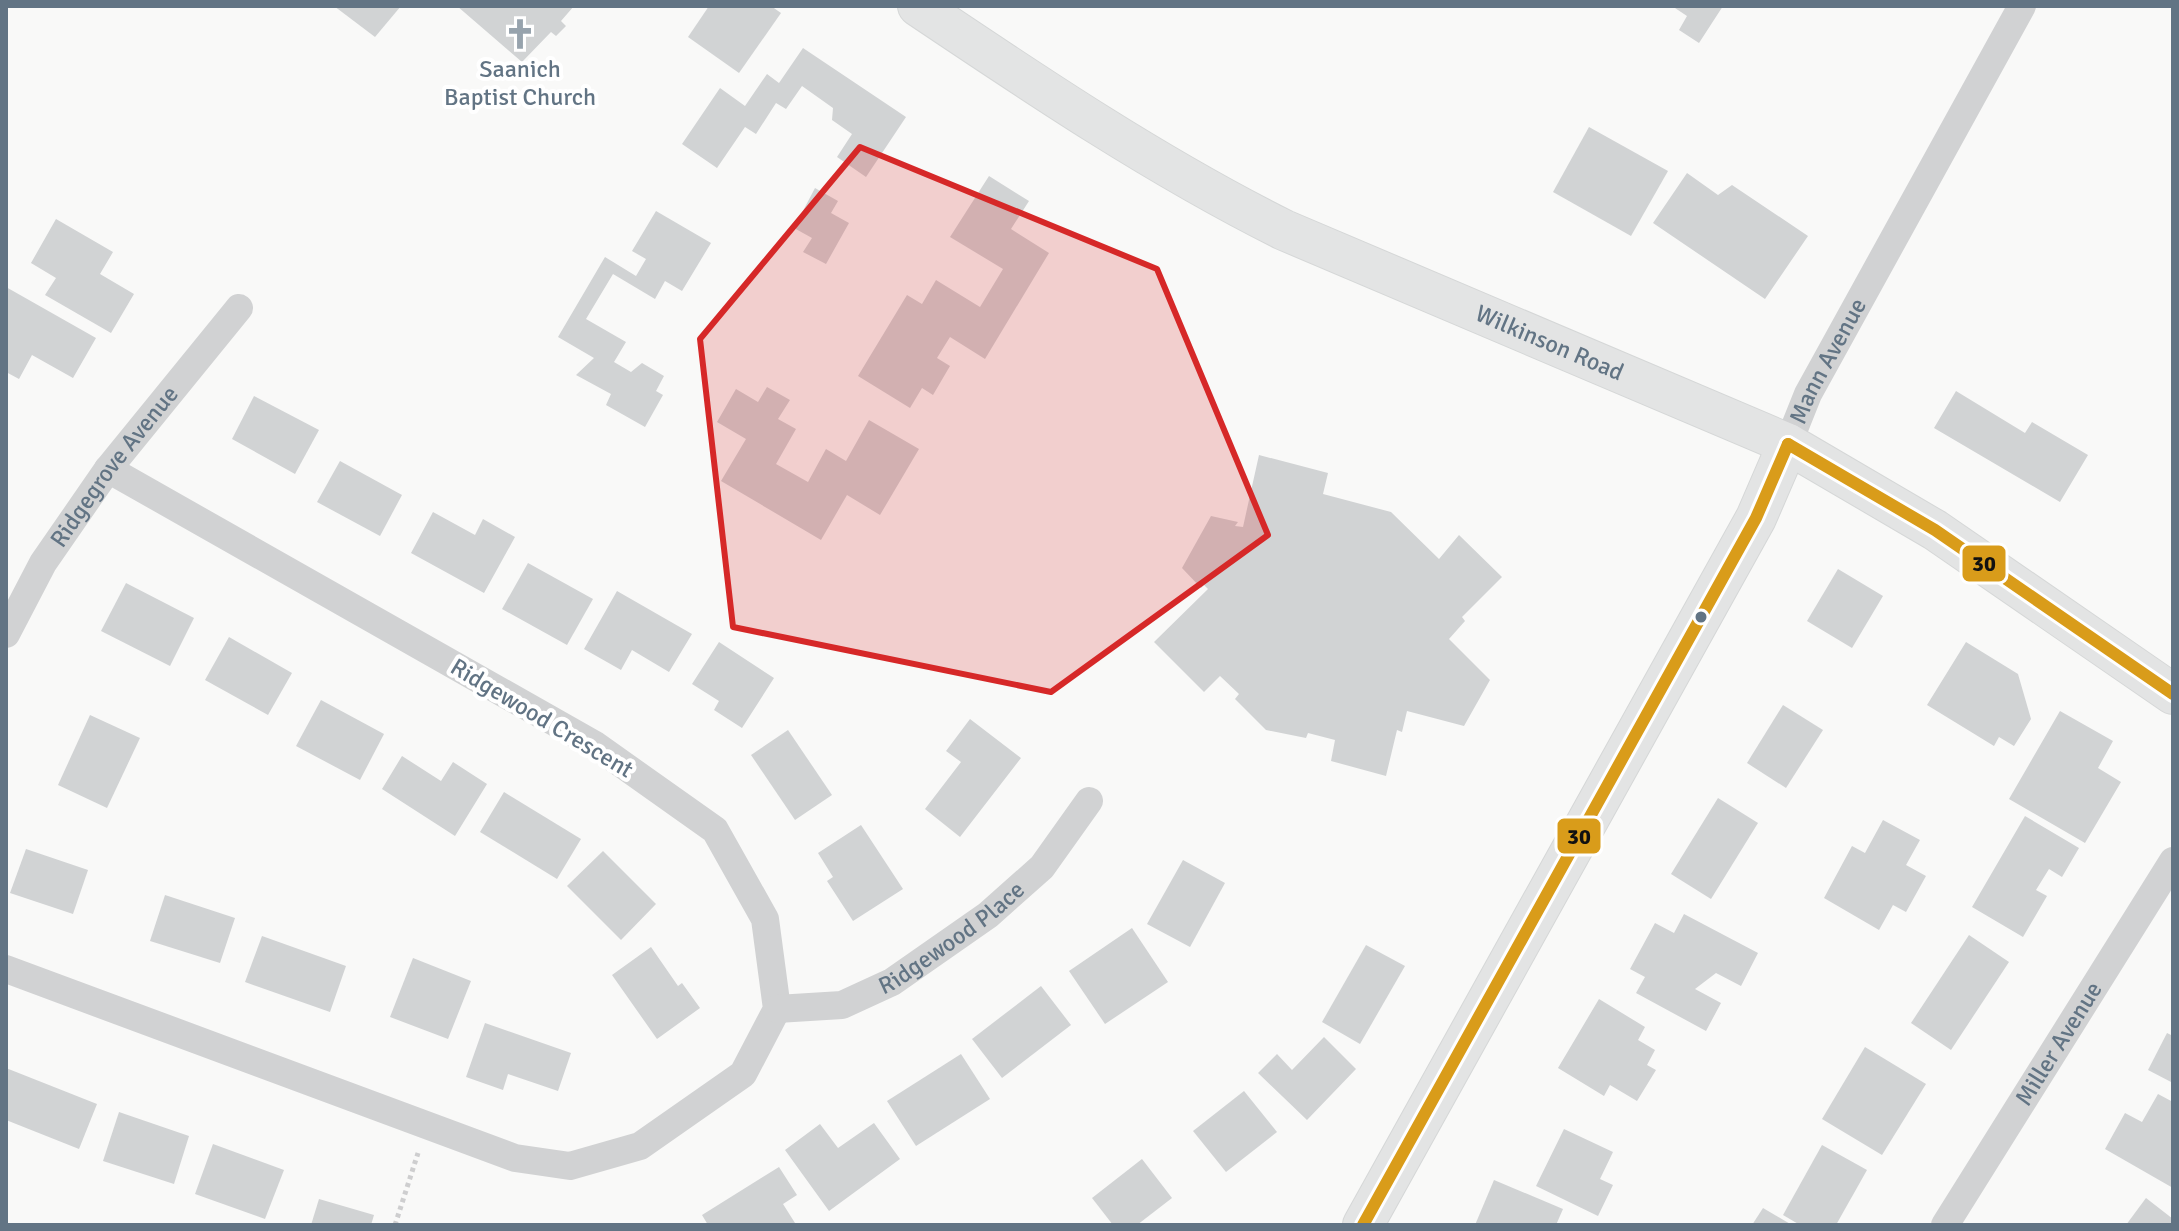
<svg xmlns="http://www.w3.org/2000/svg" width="2179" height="1231" viewBox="0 0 2179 1231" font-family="Signika,sans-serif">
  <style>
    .building { fill: #d1d3d4 }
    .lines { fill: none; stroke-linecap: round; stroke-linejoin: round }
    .secondary-casing { stroke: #d5d7d7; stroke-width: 42 }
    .path { stroke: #cececf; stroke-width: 5; stroke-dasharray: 4 4; stroke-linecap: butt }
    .street { stroke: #d1d2d3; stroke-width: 28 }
    .secondary { stroke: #e3e4e4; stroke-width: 40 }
    .bus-1-casing { stroke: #fff; stroke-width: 18 }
    .bus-1 { stroke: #d99c1a; stroke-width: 12 }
    .marked { fill: #d62828; fill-opacity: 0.2; stroke: #d62828; stroke-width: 6; stroke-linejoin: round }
    .bus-dot { fill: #627484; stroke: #fff; stroke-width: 3 }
    .labels { text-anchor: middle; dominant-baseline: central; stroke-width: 8; stroke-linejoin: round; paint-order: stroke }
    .poi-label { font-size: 24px; fill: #627484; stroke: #fff }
    .street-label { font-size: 24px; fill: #627484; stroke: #fff }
    .line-badge { stroke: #fff; stroke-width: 3 }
    .pale-badge-label { font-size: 22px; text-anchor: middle; font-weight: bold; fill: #111 }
  </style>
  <rect width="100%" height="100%" fill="#f9f9f8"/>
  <g class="building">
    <path d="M 334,6 L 401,6 L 375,37 Z"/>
    <path d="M 457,6 L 574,6 L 561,21 L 566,26 L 556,36 L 551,32 L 522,62 Z"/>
    <path d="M 709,6 L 771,6 L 781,13 L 739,73 L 688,37 Z"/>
    <path d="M 1672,6 L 1723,6 L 1699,43 L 1679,30 L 1687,16 Z"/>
    <path d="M 803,48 L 906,117 L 866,177 L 837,157 L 852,134 L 832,120 L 833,108 L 802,86 L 786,109 L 776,103 L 756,134 L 745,127 L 717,168 L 682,144 L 720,88 L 745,106 L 767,74 L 779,83 Z"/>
    <path d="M 1589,127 L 1668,171 L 1631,236 L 1553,192 Z"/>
    <path d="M 1687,173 L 1718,195 L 1732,185 L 1808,236 L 1765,299 L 1653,223 Z"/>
    <path d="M 989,176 L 1029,201 L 1011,229 L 1049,253 L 985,359 L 950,337 L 937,358 L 950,366 L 933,395 L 922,388 L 910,408 L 858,376 L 907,295 L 922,304 L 936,280 L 980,307 L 1003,269 L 950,237 Z"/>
    <path d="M 815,188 L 838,201 L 831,213 L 849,223 L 826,264 L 803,252 L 812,238 L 794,228 Z"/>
    <path d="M 656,211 L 711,243 L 682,291 L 665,281 L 655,299 L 613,274 L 586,319 L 626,342 L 614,362 L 631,372 L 642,363 L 664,376 L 656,391 L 663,395 L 645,427 L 606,405 L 611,394 L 576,375 L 594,358 L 558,337 L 605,257 L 636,276 L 646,259 L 632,251 Z"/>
    <path d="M 56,219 L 113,252 L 100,274 L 134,294 L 111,333 L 45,295 L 56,278 L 31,263 Z"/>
    <path d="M 6,287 L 96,338 L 73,378 L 32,355 L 19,379 L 6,372 Z"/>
    <path d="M 767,387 L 790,400 L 778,419 L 796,429 L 776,464 L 808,482 L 826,449 L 846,461 L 869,420 L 919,449 L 880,515 L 847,495 L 821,540 L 721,481 L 746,439 L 717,422 L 736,389 L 758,402 Z"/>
    <path d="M 1956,391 L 2025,433 L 2032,422 L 2088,455 L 2060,502 L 1934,428 Z"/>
    <path d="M 254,396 L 319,430 L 295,474 L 232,439 Z"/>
    <path d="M 1259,455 L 1328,473 L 1323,494 L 1391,512 L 1439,559 L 1459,535 L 1502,577 L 1462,617 L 1465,621 L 1449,639 L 1490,680 L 1464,726 L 1407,711 L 1402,732 L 1397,730 L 1386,776 L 1331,761 L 1335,740 L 1308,733 L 1306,738 L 1266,730 L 1235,699 L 1239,694 L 1220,676 L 1204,692 L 1154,642 L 1208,589 L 1204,585 L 1201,588 L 1182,568 L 1211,516 L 1238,522 L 1235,526 L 1243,527 Z"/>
    <path d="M 340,461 L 402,495 L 380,536 L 317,502 Z"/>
    <path d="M 433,512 L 475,535 L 483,519 L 515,537 L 484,593 L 411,553 Z"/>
    <path d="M 528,563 L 593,599 L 567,645 L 502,609 Z"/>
    <path d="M 1838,569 L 1883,596 L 1852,648 L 1807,621 Z"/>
    <path d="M 126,583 L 194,618 L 170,666 L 101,631 Z"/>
    <path d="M 617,591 L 692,634 L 669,672 L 632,650 L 621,670 L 584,649 Z"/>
    <path d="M 229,637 L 292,673 L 268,715 L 205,680 Z"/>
    <path d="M 719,642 L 774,678 L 742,728 L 714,710 L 719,701 L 692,684 Z"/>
    <path d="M 1966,642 L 2018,674 L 2031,719 L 2014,746 L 1999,737 L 1994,746 L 1927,705 Z"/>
    <path d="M 321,700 L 384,734 L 360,780 L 296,746 Z"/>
    <path d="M 1783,705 L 1823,730 L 1786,788 L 1747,763 Z"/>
    <path d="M 2060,711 L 2113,741 L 2098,768 L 2121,782 L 2085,843 L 2009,799 Z"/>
    <path d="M 90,715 L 140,738 L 107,808 L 58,785 Z"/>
    <path d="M 970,719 L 1021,758 L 960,837 L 925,809 L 961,762 L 946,751 Z"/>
    <path d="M 788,730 L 832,795 L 795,820 L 751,755 Z"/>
    <path d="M 402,756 L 441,781 L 453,762 L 487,784 L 455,836 L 382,789 Z"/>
    <path d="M 504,792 L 581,839 L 557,879 L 480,832 Z"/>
    <path d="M 1718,798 L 1758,823 L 1711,899 L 1671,874 Z"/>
    <path d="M 2025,816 L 2079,848 L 2062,877 L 2049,869 L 2036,890 L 2047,896 L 2023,937 L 1972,907 Z"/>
    <path d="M 1883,820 L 1920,840 L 1906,865 L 1926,876 L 1906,912 L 1893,905 L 1879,930 L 1824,898 L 1852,846 L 1865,853 Z"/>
    <path d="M 861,825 L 903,889 L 853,921 L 827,881 L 833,877 L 818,853 Z"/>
    <path d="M 26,849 L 88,870 L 73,914 L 10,893 Z"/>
    <path d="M 603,851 L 656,904 L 621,940 L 567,886 Z"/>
    <path d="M 1183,860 L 1225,883 L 1190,947 L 1147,924 Z"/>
    <path d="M 165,895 L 235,918 L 220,963 L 150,941 Z"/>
    <path d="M 1684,914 L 1758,953 L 1741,986 L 1716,973 L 1695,989 L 1721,1003 L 1706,1031 L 1636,993 L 1645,977 L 1630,969 L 1655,923 L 1674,933 Z"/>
    <path d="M 1132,928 L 1168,982 L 1105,1024 L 1069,971 Z"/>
    <path d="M 1969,935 L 2009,962 L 1951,1050 L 1911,1023 Z"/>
    <path d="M 262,936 L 346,966 L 330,1012 L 245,982 Z"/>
    <path d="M 1366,945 L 1405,966 L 1360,1044 L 1322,1022 Z"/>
    <path d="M 651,947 L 678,986 L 682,983 L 700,1008 L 657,1039 L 612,975 Z"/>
    <path d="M 413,958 L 471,981 L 448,1039 L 390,1017 Z"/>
    <path d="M 1041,986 L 1071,1025 L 1002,1078 L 972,1039 Z"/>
    <path d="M 1599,999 L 1645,1027 L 1638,1040 L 1655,1050 L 1647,1065 L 1656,1070 L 1637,1101 L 1610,1085 L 1604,1096 L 1558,1068 Z"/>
    <path d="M 485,1023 L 571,1053 L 558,1091 L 508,1074 L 503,1090 L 466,1077 Z"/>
    <path d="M 2167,1033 L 2173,1036 L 2173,1083 L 2148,1070 Z"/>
    <path d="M 1324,1037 L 1356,1069 L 1307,1120 L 1258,1073 L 1277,1054 L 1292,1070 Z"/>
    <path d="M 1865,1047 L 1926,1084 L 1882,1155 L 1822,1119 Z"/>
    <path d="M 961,1054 L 990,1099 L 916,1146 L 887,1101 Z"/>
    <path d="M 6,1068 L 97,1104 L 79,1149 L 6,1120 Z"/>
    <path d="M 1244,1091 L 1277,1132 L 1226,1172 L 1193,1131 Z"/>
    <path d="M 2158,1094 L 2173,1102 L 2173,1188 L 2105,1149 L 2125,1113 L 2142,1122 Z"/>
    <path d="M 119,1112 L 189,1136 L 174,1184 L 103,1161 Z"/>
    <path d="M 874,1123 L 900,1159 L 829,1211 L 785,1150 L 820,1124 L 838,1148 Z"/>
    <path d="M 1564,1129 L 1613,1152 L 1600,1179 L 1613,1185 L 1598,1216 L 1536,1186 Z"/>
    <path d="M 213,1144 L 284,1170 L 265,1219 L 195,1194 Z"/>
    <path d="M 1822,1145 L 1867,1170 L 1836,1225 L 1800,1225 L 1783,1215 Z"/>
    <path d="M 1142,1159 L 1172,1198 L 1137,1225 L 1113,1225 L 1092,1198 Z"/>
    <path d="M 779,1167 L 797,1195 L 783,1204 L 795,1223 L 708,1225 L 702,1215 Z"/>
    <path d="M 1494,1180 L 1563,1209 L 1556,1225 L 1475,1225 Z"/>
    <path d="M 2146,1198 L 2173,1219 L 2173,1225 L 2126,1225 Z"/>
    <path d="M 319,1199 L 374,1215 L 371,1225 L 311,1225 Z"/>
    <path d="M 1763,1208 L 1792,1225 L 1752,1225 Z"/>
  </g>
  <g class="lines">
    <defs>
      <g id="secondary">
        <path id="s5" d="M 918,6 C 1037,86 1156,166 1284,230 L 1788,444 L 1935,530 L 2173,694"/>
        <path d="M 1363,1225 L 1756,518 L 1788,444"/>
      </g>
    </defs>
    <use href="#secondary" class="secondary-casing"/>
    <path class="path" d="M 395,1225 L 418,1153"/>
    <g class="street">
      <path id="s1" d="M 1788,444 L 1808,394 L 2022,6"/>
      <path id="s2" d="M 6,634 L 43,563 L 108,469 L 239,308"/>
      <path d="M 6,969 L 515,1158 L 570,1166 L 640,1146 L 743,1074 L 777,1009 L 765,919 L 715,830 L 595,745 L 108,469"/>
      <path id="s3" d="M 777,1009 L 842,1005 L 892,982 L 988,915 L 1042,867 L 1089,801"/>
      <path id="s4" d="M 1945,1225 L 2173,861"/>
    </g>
    <use href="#secondary" class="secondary"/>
    <defs>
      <g id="bus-1">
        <path d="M 1788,444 L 1935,530 L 2173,694"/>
        <path d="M 1363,1225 L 1756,518 L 1788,444"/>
      </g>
    </defs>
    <use href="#bus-1" class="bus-1-casing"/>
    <use href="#bus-1" class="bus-1"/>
  </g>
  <path class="marked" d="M 860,147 L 1157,269 L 1268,535 L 1051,692 L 733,627 L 700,339 Z"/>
  <defs>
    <symbol id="church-bare" viewBox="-9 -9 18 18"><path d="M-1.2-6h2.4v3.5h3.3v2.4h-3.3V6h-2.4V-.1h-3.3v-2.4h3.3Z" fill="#97a3ad" stroke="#fff" stroke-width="2.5" paint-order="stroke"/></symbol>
  </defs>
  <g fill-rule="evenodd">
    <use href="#church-bare" x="498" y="12" width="44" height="44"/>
  </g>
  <circle class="bus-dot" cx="1701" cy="617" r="7"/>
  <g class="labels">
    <g class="poi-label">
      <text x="520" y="69">Saanich<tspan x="520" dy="28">Baptist Church</tspan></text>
    </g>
    <g class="street-label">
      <text stroke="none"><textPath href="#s5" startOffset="718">Wilkinson Road</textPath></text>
      <text stroke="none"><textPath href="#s1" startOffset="92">Mann Avenue</textPath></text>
      <text stroke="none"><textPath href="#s2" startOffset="200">Ridgegrove Avenue</textPath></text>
      <text transform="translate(542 718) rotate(31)">Ridgewood Crescent</text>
      <text stroke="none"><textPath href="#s3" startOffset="194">Ridgewood Place</textPath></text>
      <text stroke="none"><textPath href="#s4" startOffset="214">Miller Avenue</textPath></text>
    </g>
  </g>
  <g class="line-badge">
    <rect x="1961" y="544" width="46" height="39" rx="8" fill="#d99c1a"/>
    <rect x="1556" y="817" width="46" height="38" rx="8" fill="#d99c1a"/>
  </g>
  <g class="pale-badge-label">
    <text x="1984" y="571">30</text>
    <text x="1579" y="844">30</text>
  </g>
  <rect width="2179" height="1231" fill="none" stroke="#627484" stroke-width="16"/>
</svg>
